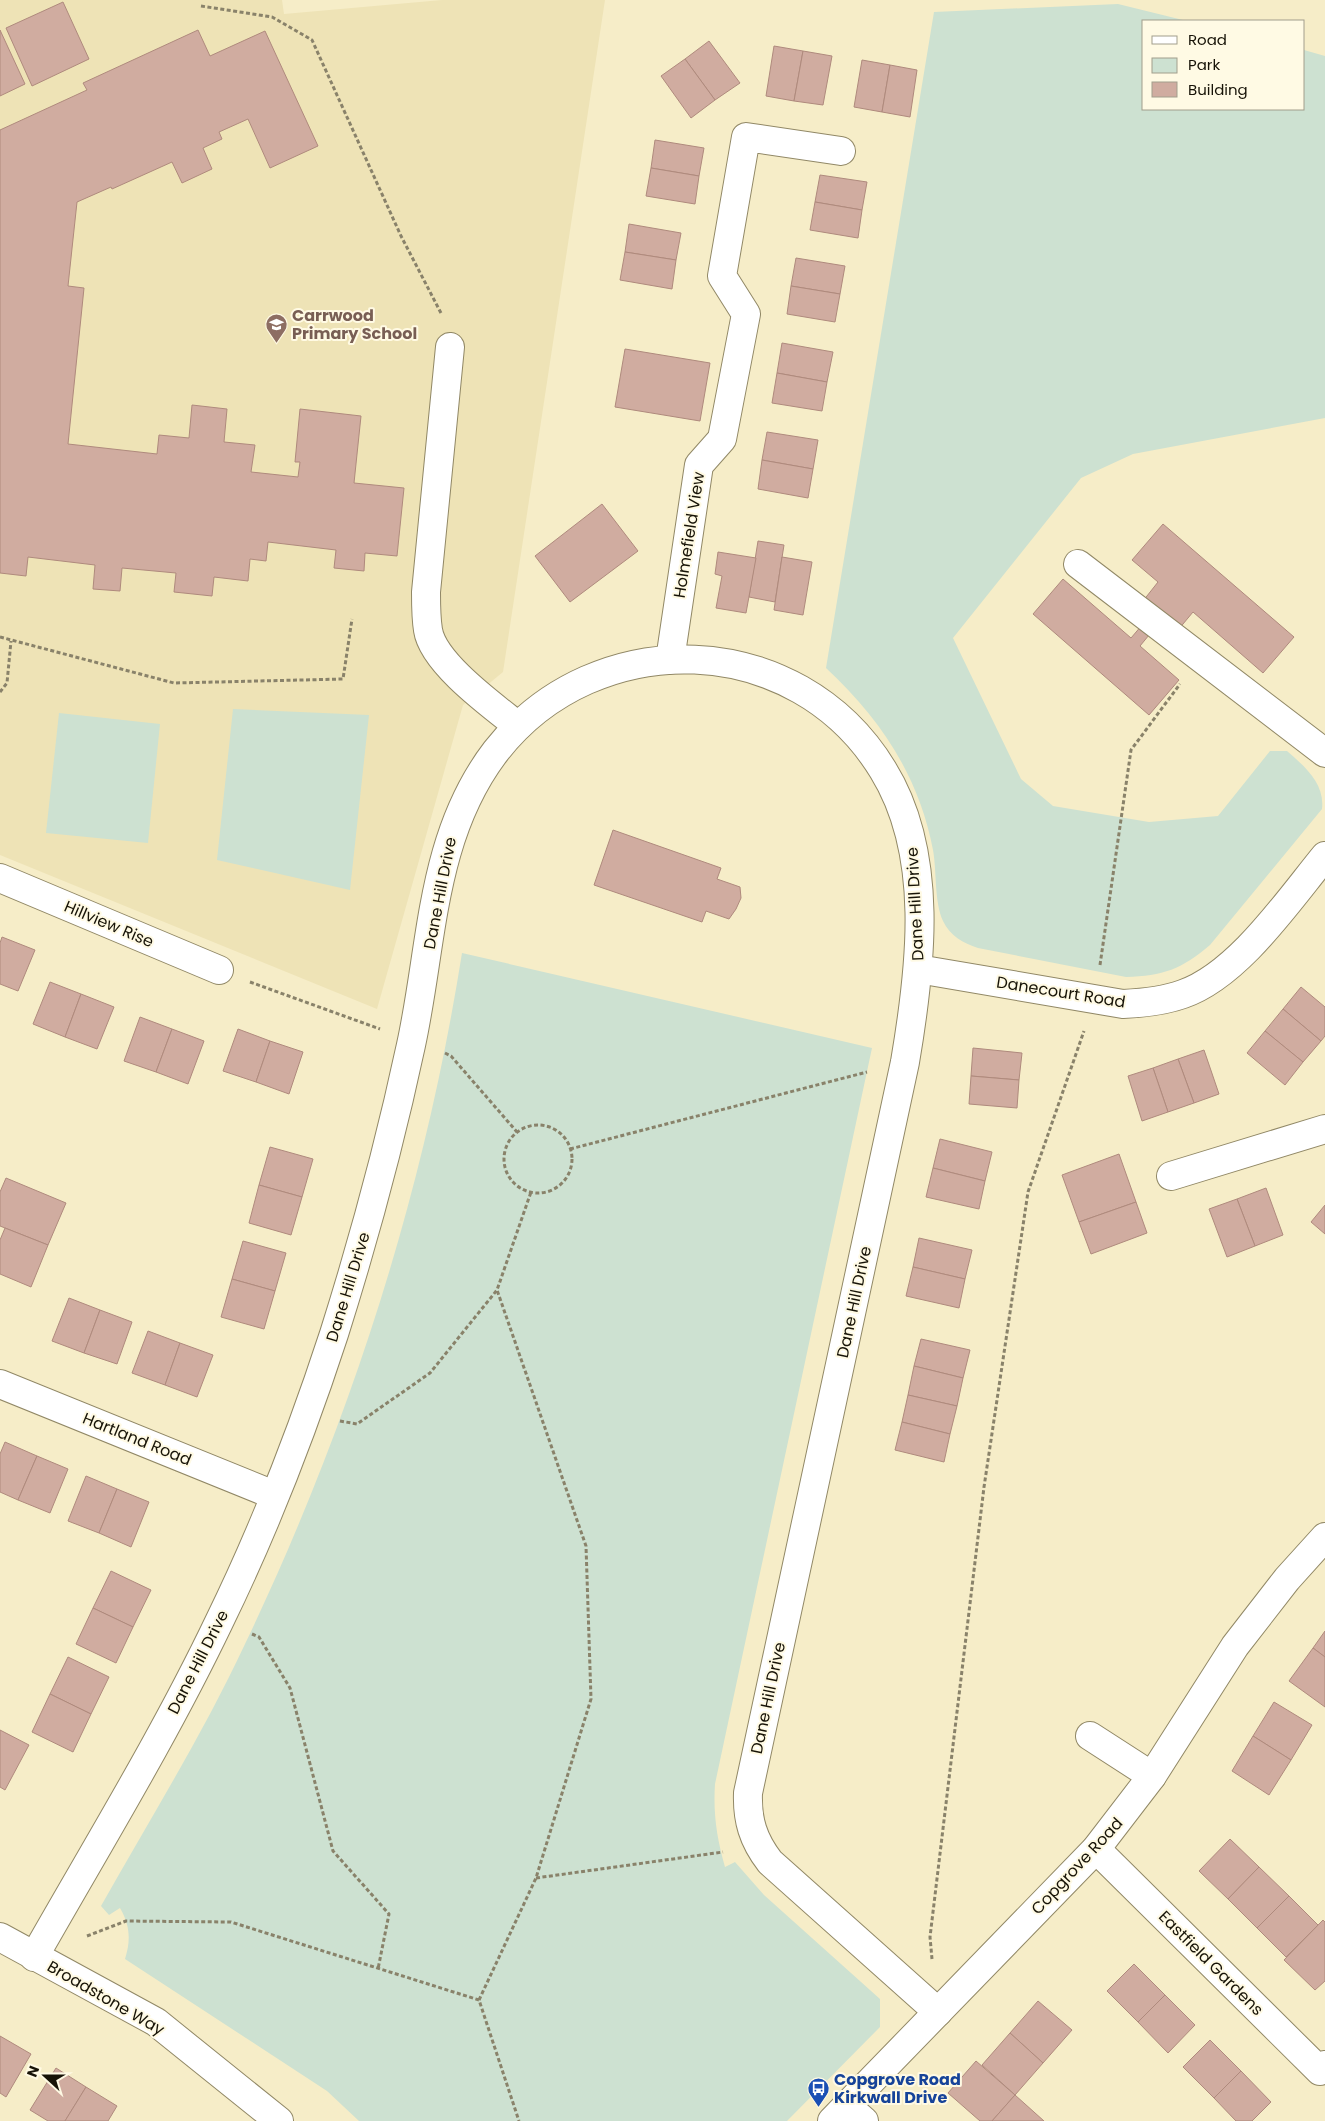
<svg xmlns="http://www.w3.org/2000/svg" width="1325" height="2121" viewBox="0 0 1325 2121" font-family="Poppins,sans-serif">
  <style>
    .built { fill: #eee3b6 }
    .green { fill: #cde1d1 }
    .building { fill: #d0aca0; stroke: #af8a7d }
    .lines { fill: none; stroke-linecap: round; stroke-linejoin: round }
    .minor-casing { stroke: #918866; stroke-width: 30 }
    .path { stroke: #89826a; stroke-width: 3; stroke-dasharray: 4 2.5; stroke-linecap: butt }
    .minor { stroke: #fff; stroke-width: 28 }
    .labels { text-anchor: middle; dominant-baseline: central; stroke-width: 4; stroke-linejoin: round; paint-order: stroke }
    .education-label { font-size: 16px; font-weight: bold; fill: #785e54; stroke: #fffae4; text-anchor: start }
    .street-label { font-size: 16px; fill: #171307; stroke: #fffae4 }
    .transit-label { font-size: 16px; font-weight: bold; fill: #164399; stroke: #fffae4; text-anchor: start }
  </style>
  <rect width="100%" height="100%" fill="#f6edc8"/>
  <path class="built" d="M 0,0 L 282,0 L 284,14 L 442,0 L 605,0 L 503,672 L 463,705 L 377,1009 L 0,855 Z"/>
  <g class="green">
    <path d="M 1118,4 L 1187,21 L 1144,21 L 1144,109 L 1304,109 L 1304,50 L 1325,56 L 1325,418 L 1133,454 L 1081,478 L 953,638 L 1021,779 L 1053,806 L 1149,822 L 1218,816 L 1270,751 L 1287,751 C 1304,766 1325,783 1322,809 L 1210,945 C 1182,969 1163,976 1126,977 L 978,948 C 963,943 950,936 943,921 C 934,901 937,873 933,850 C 919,776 880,718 826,668 L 934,12 Z"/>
    <path d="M 233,709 L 369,715 L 350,890 L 217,860 Z"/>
    <path d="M 59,713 L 160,724 L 148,843 L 46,833 Z"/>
    <path d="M 462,953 L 872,1048 L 715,1784 C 713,1814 717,1839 725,1867 L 735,1862 L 764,1895 L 880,1999 L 880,2027 L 787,2121 L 359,2121 L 327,2091 L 125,1959 C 131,1940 130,1925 120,1908 L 109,1915 L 101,1906 C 150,1819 203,1734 245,1644 C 350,1424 424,1193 462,953 Z"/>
  </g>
  <g class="building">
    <path d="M 63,2 L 89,59 L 32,86 L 6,28 Z"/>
    <path d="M 0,30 L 25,84 L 0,96 Z"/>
    <path d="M 198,30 L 210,56 L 265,31 L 318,146 L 270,168 L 248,119 L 219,132 L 222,139 L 203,148 L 212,169 L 182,183 L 172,162 L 112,189 L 111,187 L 77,202 L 68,286 L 84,288 L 68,444 L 157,454 L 159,435 L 189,438 L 192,405 L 227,409 L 224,442 L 255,445 L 251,472 L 298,477 L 300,462 L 295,462 L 300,409 L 361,416 L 354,483 L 404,488 L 397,556 L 365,553 L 364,571 L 334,568 L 336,550 L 268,542 L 266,561 L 250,559 L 248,581 L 214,577 L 212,596 L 174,592 L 176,573 L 122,568 L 120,591 L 93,589 L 95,565 L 28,557 L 26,576 L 0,573 L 0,130 L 87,90 L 83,83 Z"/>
    <path d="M 709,41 L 740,83 L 715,100 L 685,59 Z"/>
    <path d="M 774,46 L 803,51 L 794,101 L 766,96 Z"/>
    <path d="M 803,51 L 832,56 L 823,105 L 794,101 Z"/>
    <path d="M 685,59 L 715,100 L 691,118 L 661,76 Z"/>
    <path d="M 862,60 L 890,65 L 882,112 L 854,107 Z"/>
    <path d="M 890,65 L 917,70 L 910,117 L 882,112 Z"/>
    <path d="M 655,140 L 704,148 L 699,176 L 651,168 Z"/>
    <path d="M 651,168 L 699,176 L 695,204 L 646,196 Z"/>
    <path d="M 820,175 L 867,182 L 862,210 L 815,202 Z"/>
    <path d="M 815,202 L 862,210 L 858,238 L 810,230 Z"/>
    <path d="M 629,224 L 681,233 L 676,260 L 625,252 Z"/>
    <path d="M 625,252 L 676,260 L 672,289 L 620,280 Z"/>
    <path d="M 796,258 L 845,266 L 840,294 L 791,286 Z"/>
    <path d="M 791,286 L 840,294 L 835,322 L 787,314 Z"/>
    <path d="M 782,343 L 833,352 L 827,382 L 777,373 Z"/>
    <path d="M 625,349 L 710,363 L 700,421 L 615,407 Z"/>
    <path d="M 777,373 L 827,382 L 822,411 L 772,403 Z"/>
    <path d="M 767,432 L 818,440 L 813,469 L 762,460 Z"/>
    <path d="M 762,460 L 813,469 L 808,498 L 758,489 Z"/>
    <path d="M 602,504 L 638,551 L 570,602 L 535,556 Z"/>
    <path d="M 1163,524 L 1294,637 L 1263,673 L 1193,612 L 1178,630 L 1163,618 L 1140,646 L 1179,680 L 1149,715 L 1033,614 L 1063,579 L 1131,638 L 1154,611 L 1143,601 L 1158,582 L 1132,560 Z"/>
    <path d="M 758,541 L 784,545 L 775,602 L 749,597 Z"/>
    <path d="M 718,552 L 756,558 L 746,613 L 716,608 L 722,576 L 715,574 Z"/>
    <path d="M 782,557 L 812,562 L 803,615 L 774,610 Z"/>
    <path d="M 613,830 L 721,868 L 717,879 L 740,887 L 741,898 L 736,909 L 729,919 L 706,911 L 702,922 L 594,885 Z"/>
    <path d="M 2,937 L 35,950 L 18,991 L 0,984 L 0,943 Z"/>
    <path d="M 50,982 L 81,994 L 65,1037 L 33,1024 Z"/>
    <path d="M 1301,987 L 1325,1007 L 1325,1036 L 1321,1041 L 1283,1009 Z"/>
    <path d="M 81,994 L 114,1007 L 97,1049 L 65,1037 Z"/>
    <path d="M 1283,1009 L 1321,1041 L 1303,1062 L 1265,1031 Z"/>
    <path d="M 140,1017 L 172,1029 L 156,1072 L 124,1061 Z"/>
    <path d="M 172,1029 L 204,1041 L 188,1084 L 156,1072 Z"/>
    <path d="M 238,1029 L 270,1041 L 256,1082 L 223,1071 Z"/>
    <path d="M 1265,1031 L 1303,1062 L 1285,1085 L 1247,1053 Z"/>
    <path d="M 270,1041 L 303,1052 L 289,1094 L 256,1082 Z"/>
    <path d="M 973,1048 L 1022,1053 L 1019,1080 L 971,1076 Z"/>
    <path d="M 1204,1050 L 1219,1094 L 1194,1103 L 1178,1059 Z"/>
    <path d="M 1178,1059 L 1194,1103 L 1168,1112 L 1153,1068 Z"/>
    <path d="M 1153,1068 L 1168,1112 L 1142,1121 L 1128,1076 Z"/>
    <path d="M 971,1076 L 1019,1080 L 1017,1108 L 969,1104 Z"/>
    <path d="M 940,1139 L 992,1152 L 985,1181 L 933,1168 Z"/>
    <path d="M 270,1147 L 313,1159 L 302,1197 L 259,1185 Z"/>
    <path d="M 1119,1154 L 1136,1202 L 1079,1222 L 1062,1175 Z"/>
    <path d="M 933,1168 L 985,1181 L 979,1209 L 926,1197 Z"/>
    <path d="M 6,1178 L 66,1203 L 48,1245 L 0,1226 L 0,1192 Z"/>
    <path d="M 259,1185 L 302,1197 L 291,1235 L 249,1223 Z"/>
    <path d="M 1266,1188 L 1283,1235 L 1255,1246 L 1237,1199 Z"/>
    <path d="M 1237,1199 L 1255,1246 L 1227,1257 L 1209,1209 Z"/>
    <path d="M 1136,1202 L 1147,1233 L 1091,1254 L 1079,1222 Z"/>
    <path d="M 1325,1205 L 1325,1234 L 1311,1222 Z"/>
    <path d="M 5,1228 L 48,1245 L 31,1287 L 0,1274 L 0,1240 Z"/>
    <path d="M 919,1238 L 972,1250 L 965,1279 L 913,1267 Z"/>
    <path d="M 243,1241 L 286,1253 L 275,1291 L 232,1279 Z"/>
    <path d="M 913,1267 L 965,1279 L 959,1308 L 906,1296 Z"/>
    <path d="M 232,1279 L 275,1291 L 264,1329 L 221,1317 Z"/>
    <path d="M 69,1298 L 100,1310 L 84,1353 L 52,1341 Z"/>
    <path d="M 100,1310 L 132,1322 L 117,1364 L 84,1353 Z"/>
    <path d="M 148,1331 L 180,1343 L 165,1385 L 132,1373 Z"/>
    <path d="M 921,1339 L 970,1350 L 963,1378 L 914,1366 Z"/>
    <path d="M 180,1343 L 213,1355 L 197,1397 L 165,1385 Z"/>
    <path d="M 914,1366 L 963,1378 L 957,1406 L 908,1395 Z"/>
    <path d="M 908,1395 L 957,1406 L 950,1434 L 902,1422 Z"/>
    <path d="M 902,1422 L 950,1434 L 944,1462 L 895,1450 Z"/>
    <path d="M 5,1442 L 37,1456 L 18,1500 L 0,1492 L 0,1454 Z"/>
    <path d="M 37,1456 L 68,1469 L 50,1513 L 18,1500 Z"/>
    <path d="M 86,1476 L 117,1489 L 99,1533 L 68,1521 Z"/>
    <path d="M 117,1489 L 149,1502 L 131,1547 L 99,1533 Z"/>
    <path d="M 111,1571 L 151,1590 L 133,1627 L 93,1608 Z"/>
    <path d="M 93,1608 L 133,1627 L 116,1663 L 76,1644 Z"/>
    <path d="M 1325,1631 L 1325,1657 L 1313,1648 Z"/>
    <path d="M 1313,1648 L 1325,1657 L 1325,1707 L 1289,1681 Z"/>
    <path d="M 68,1657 L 109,1677 L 91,1714 L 50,1694 Z"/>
    <path d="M 50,1694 L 91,1714 L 73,1752 L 32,1732 Z"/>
    <path d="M 1274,1702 L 1312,1725 L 1291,1760 L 1253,1736 Z"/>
    <path d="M 0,1730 L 29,1745 L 5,1790 L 0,1787 Z"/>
    <path d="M 1253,1736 L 1291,1760 L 1269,1795 L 1232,1771 Z"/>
    <path d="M 1230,1839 L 1259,1867 L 1228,1899 L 1199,1871 Z"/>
    <path d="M 1259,1867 L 1289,1896 L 1257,1928 L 1228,1899 Z"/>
    <path d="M 1289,1896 L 1318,1925 L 1286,1957 L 1257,1928 Z"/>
    <path d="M 1323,1920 L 1325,1922 L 1325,1981 L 1315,1990 L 1284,1960 Z"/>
    <path d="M 1134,1964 L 1165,1995 L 1138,2022 L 1107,1991 Z"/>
    <path d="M 1165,1995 L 1195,2025 L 1168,2053 L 1138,2022 Z"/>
    <path d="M 1038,2001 L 1072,2030 L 1043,2063 L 1010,2033 Z"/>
    <path d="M 1010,2033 L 1043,2063 L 1015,2095 L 982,2065 Z"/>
    <path d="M 0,2036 L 31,2054 L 6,2097 L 0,2093 Z"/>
    <path d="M 1210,2040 L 1241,2071 L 1214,2098 L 1183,2067 Z"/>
    <path d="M 976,2061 L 1015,2095 L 992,2121 L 980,2121 L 948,2093 Z"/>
    <path d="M 56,2068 L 86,2087 L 65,2121 L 48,2121 L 30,2110 Z"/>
    <path d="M 1241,2071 L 1271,2102 L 1252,2121 L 1236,2121 L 1214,2098 Z"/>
    <path d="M 86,2087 L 117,2106 L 108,2121 L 65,2121 Z"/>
    <path d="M 1015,2095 L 1044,2121 L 992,2121 Z"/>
  </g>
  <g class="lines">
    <defs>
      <g id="minor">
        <path d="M 450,347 L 426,592 C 426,604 426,618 428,630 C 433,663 493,706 518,726"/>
        <path d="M 1078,564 L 1325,753"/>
        <path d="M 670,660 L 699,465 L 722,439 L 746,314 L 722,276 L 746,137 L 841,151"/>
        <path d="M 0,878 L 219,970"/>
        <path d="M 918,969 L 1123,1004 C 1143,1003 1164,1001 1183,994 C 1238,975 1288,901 1325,856"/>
        <path d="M 1171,1176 L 1325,1129"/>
        <path d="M 0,1384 L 274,1495"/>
        <path d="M 1090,1736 L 1152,1776"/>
        <path d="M 1096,1849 L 1320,2071 L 1325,2065"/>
        <path d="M 0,1937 L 156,2022 L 279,2121"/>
        <path d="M 34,1957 C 97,1846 164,1737 219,1622 C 264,1530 302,1432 334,1334 C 364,1239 390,1143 411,1045 C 433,944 430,837 496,751 C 596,623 797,629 883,770 C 935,854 921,968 905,1062 L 748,1793 C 747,1820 753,1840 770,1862 L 938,2012"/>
        <path d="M 847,2106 L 864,2121"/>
        <path d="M 832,2121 L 1096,1849 L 1152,1776 L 1235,1646 L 1287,1579 L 1325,1537"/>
      </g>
    </defs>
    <use href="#minor" class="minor-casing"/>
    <g class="path">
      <path d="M 201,6 L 272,17 L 312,40 L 401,236 L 442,315"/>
      <path d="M 0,637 L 174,683 L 343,679 L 352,619"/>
      <path d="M 0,692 L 7,683 L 11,641"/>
      <path d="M 1100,965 L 1131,750 L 1180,684"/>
      <path d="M 250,982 L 380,1029"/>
      <path d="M 445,1053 L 451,1056 L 517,1132"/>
      <circle cx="538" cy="1159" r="34"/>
      <path d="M 570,1149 L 867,1072"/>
      <path d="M 340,1421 L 357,1424 L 430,1373 L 497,1290 L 531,1192"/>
      <path d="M 252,1634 L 259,1637 L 290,1688 L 333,1851 L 389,1914 L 378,1969"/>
      <path d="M 536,1878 L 723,1852"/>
      <path d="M 87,1936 L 126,1921 L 231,1922 L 479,2000 L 519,2121"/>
      <path d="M 932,1959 L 930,1937 L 984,1487 L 1028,1192 L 1084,1031"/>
      <path d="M 479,2000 L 536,1878 L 591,1699 L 586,1546 L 497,1290"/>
    </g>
    <use href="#minor" class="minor"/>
  </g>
  <defs>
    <symbol id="school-pin" viewBox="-11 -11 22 30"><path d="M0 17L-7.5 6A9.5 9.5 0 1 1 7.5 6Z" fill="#8d6e63" stroke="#fffae4"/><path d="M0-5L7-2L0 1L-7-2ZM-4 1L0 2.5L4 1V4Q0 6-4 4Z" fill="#fff"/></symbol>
    <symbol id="bus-pin" viewBox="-11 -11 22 30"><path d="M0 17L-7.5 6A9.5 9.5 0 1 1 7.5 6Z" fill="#1a4fb4" stroke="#fffae4"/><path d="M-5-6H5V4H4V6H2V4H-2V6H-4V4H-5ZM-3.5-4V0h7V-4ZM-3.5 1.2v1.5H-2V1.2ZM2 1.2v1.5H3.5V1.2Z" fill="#fff"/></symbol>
  </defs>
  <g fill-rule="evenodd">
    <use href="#school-pin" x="264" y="312" width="25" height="34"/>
    <use href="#bus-pin" x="806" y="2076" width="25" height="34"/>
  </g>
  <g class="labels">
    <g class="education-label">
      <text x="292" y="315">Carrwood<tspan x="292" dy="18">Primary School</tspan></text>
    </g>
    <g class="street-label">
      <text transform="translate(689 535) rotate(-81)">Holmefield View</text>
      <text transform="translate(440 893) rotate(-79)">Dane Hill Drive</text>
      <text transform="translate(915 904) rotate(-93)">Dane Hill Drive</text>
      <text transform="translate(109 924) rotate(23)">Hillview Rise</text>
      <text transform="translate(1061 992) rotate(9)">Danecourt Road</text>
      <text transform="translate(348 1287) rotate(-73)">Dane Hill Drive</text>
      <text transform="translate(854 1302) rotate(-78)">Dane Hill Drive</text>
      <text transform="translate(137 1439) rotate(22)">Hartland Road</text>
      <text transform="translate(198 1662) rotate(-63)">Dane Hill Drive</text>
      <text transform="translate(768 1698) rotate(-78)">Dane Hill Drive</text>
      <text transform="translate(1077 1866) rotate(-47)">Copgrove Road</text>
      <text transform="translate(1211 1963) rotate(45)">Eastfield Gardens</text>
      <text transform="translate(106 1998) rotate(30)">Broadstone Way</text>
    </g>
    <g class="transit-label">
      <text x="834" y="2079">Copgrove Road<tspan x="834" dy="18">Kirkwall Drive</tspan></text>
    </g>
  </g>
  <rect x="1142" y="20" width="162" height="90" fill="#fffae4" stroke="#a29e8c"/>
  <rect x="1152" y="36" width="25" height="8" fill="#ffffff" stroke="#a29e8c"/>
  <text x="1188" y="45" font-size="15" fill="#171307">Road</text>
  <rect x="1152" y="58" width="25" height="15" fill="#cde1d1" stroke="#a29e8c"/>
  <text x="1188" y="70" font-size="15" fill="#171307">Park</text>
  <rect x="1152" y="82" width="25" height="15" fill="#d0aca0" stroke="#a29e8c"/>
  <text x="1188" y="95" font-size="15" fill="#171307">Building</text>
  <g transform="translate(45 2076) rotate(291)" stroke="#fffae4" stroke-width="4" paint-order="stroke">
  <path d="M0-4L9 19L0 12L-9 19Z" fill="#171307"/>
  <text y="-8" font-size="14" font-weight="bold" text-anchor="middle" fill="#171307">N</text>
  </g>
</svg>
